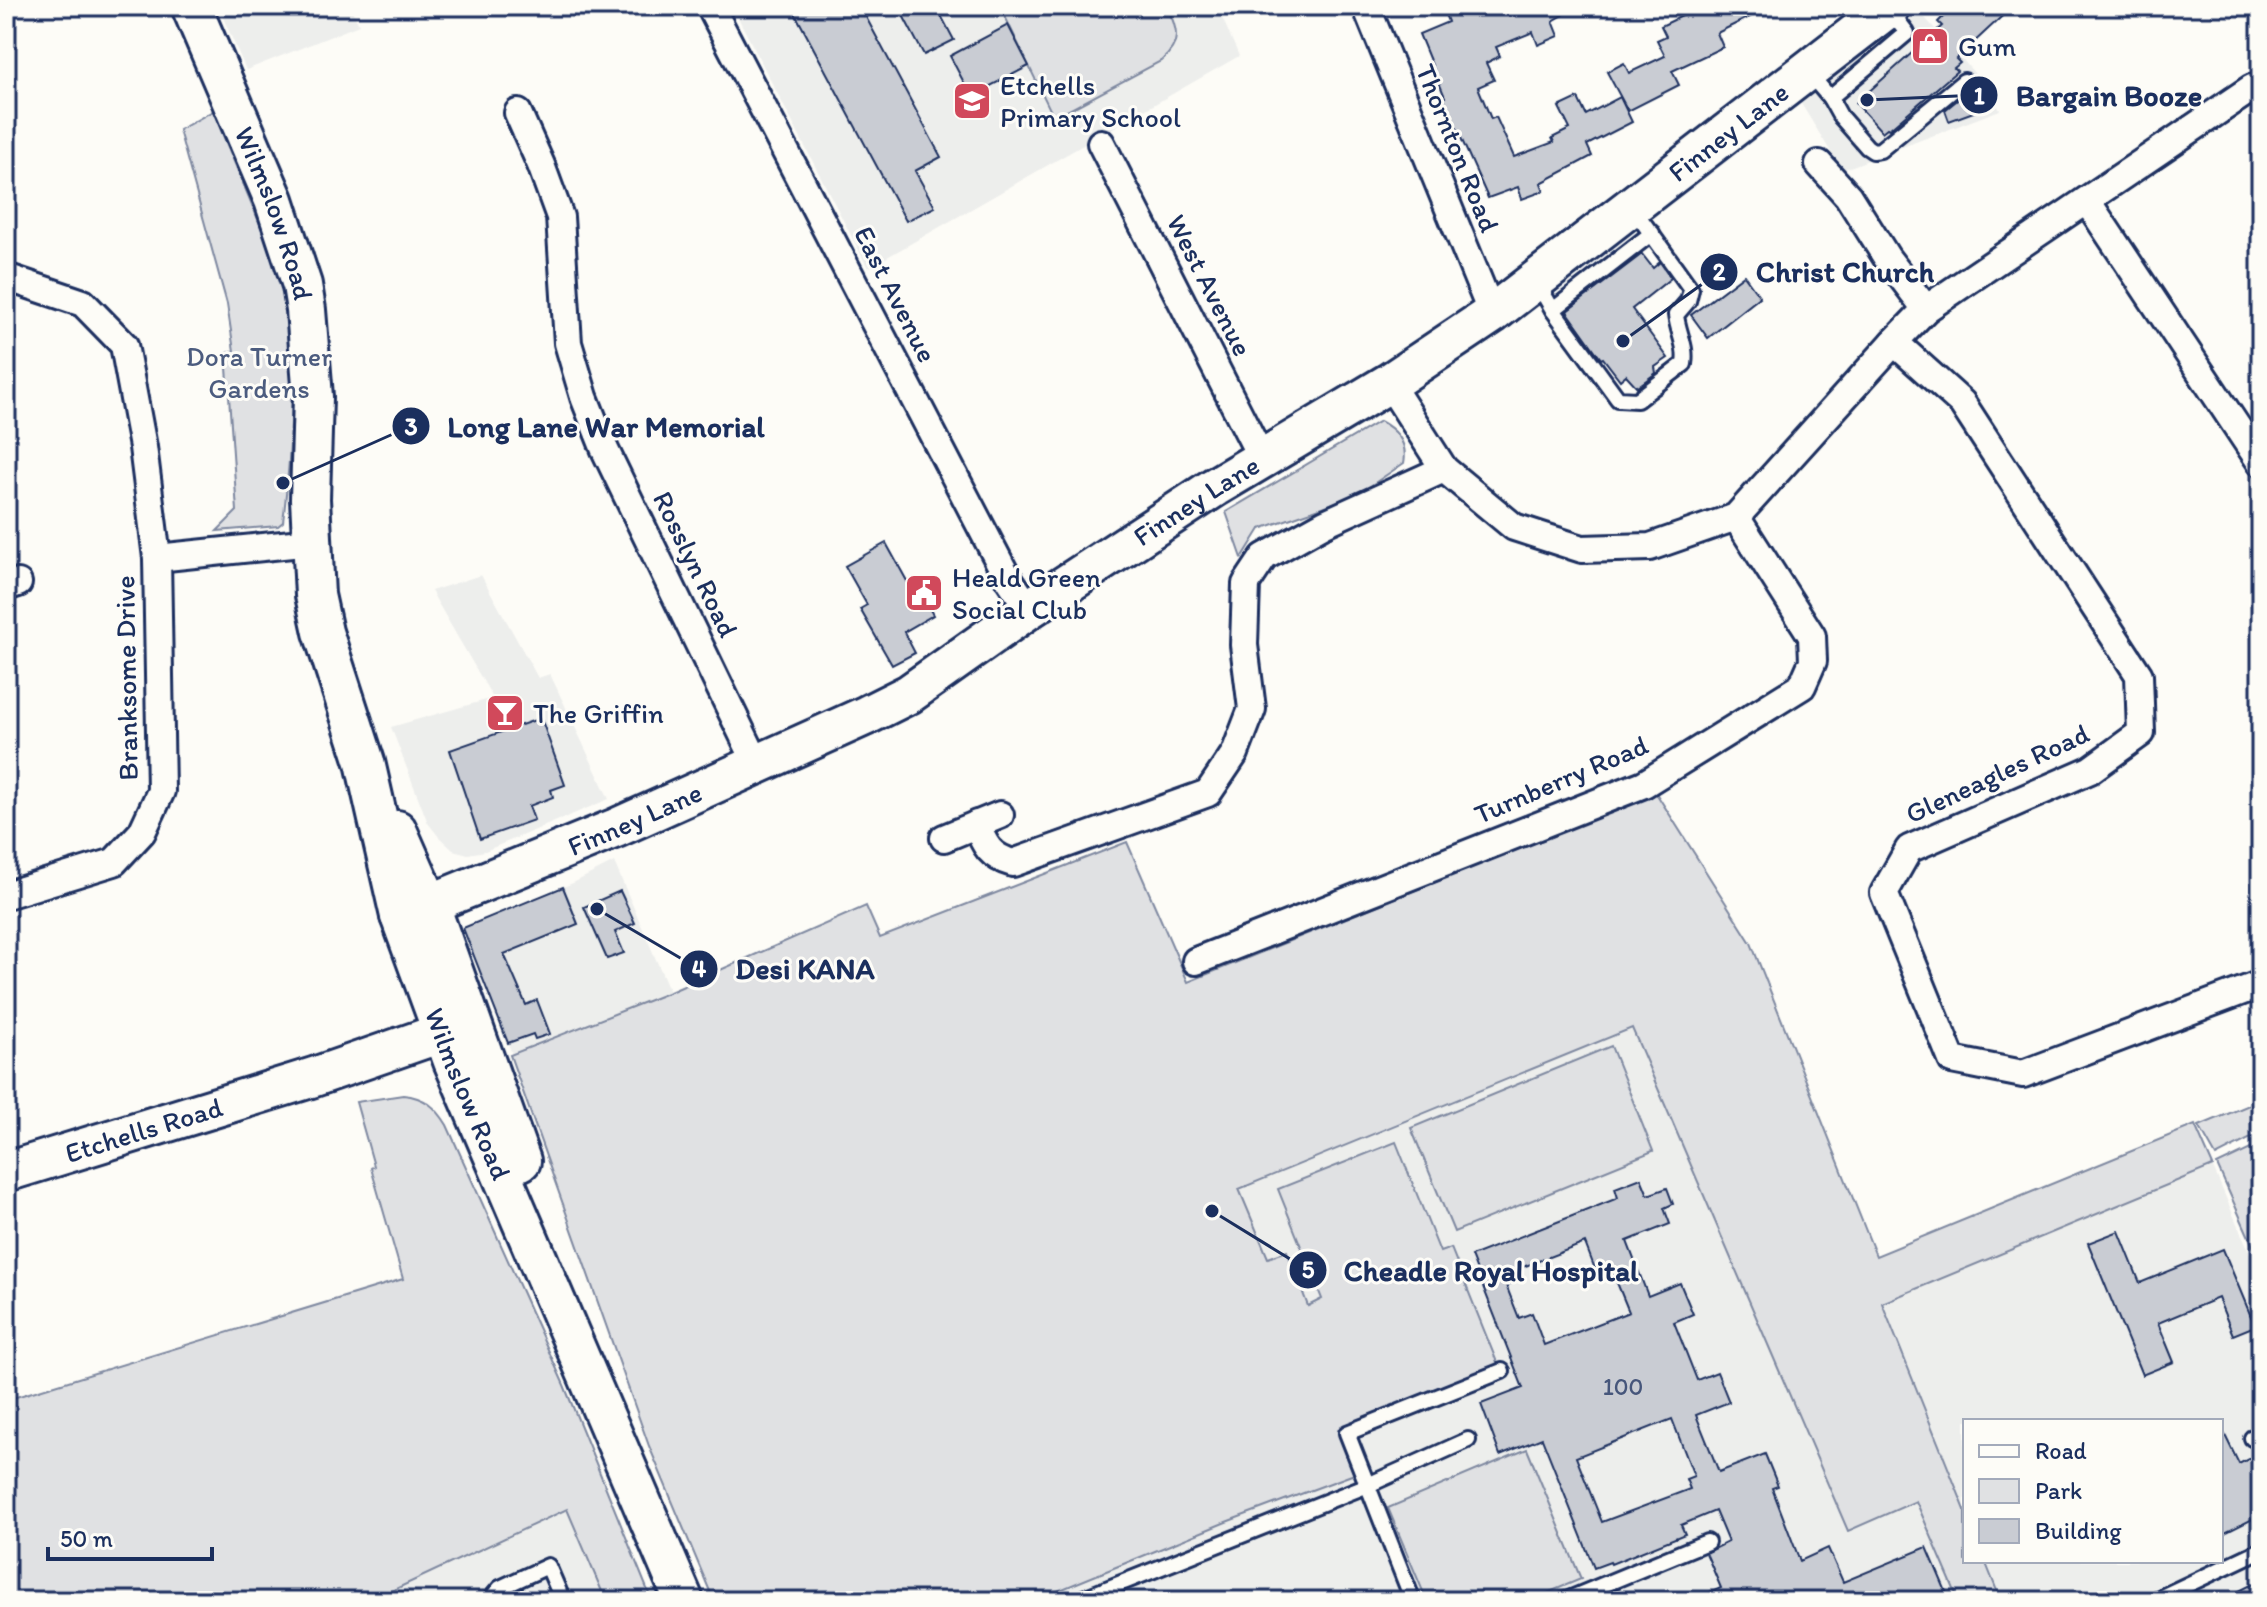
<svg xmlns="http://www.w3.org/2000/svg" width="2267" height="1607" viewBox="0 0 2267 1607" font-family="Itim,sans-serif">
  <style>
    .built { fill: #edeeec; fill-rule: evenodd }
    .green { fill: #e0e1e3; stroke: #7e88a0; stroke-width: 2 }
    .building { fill: #c9ccd3; stroke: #1b2f5e; stroke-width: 2; fill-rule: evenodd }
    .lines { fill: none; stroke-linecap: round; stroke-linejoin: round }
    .lane-casing { stroke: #1b2f5e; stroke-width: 20 }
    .street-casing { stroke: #1b2f5e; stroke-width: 32 }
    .secondary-casing { stroke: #1b2f5e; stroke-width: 44 }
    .lane { stroke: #fdfcf7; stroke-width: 14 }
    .street { stroke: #fdfcf7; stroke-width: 26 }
    .secondary { stroke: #fdfcf7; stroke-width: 38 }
    .labels { text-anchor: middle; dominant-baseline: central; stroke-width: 6; stroke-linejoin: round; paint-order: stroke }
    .number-label { font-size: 24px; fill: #46567b }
    .poi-label { font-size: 28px; fill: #1b2f5e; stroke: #fdfcf7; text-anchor: start }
    .street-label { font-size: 28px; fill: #1b2f5e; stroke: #fdfcf7 }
    .park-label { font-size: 28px; fill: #4c5c7f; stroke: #fdfcf7 }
    .leader { fill: none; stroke: #1b2f5e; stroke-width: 3 }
    .callout-dot { fill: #1b2f5e; stroke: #fdfcf7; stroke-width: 3 }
    .mark-label { font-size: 24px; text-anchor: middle; font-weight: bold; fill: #fff }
    .callout-label { font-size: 30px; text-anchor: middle; font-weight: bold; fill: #1b2f5e; stroke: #fdfcf7; stroke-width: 6; stroke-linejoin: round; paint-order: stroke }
  </style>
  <rect width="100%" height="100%" fill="#fdfcf7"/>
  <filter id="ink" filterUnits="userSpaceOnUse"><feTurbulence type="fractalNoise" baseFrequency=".0125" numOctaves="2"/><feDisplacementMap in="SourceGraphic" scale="16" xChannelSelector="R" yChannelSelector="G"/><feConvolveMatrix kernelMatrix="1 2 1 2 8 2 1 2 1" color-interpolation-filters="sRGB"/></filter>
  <g filter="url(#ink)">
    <g class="built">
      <path d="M 218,6 L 350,6 L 359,25 L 246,70 Z"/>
      <path d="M 732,6 L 1217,6 L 1239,56 L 868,268 Z"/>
      <path d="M 1918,10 L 1985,85 L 2000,110 L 1842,170 L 1800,102 Z"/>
      <path d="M 481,575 L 538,678 L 550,674 L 609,799 L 485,851 L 468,854 L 453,850 L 439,837 L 428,823 L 391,727 L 493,698 L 431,591 Z"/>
      <path d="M 1656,793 L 1751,943 L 1876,1256 L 2195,1125 L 2261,1280 L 2261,1601 L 714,1601 L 649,1446 L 510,1055 L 512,1054 L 464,930 L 466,927 L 573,883 L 614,862 L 670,992 L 866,906 L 880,938 L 1127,842 L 1188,982 ZM 1965,1421 L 2221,1421 L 2221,1561 L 1965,1561 Z"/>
      <path d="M 606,1491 L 651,1601 L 370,1601 Z"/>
    </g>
    <g class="green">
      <path d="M 1000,6 L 1167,6 C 1177,30 1183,42 1161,61 L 1054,118 Z"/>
      <path d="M 213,111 L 267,241 L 272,244 C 298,334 294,430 283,522 L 278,526 L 217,531 L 237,511 L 226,353 L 234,351 L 227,304 L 179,130 Z"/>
      <path d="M 1380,421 C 1397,430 1408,443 1404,463 L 1357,495 L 1260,529 L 1242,558 L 1226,512 Z"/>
      <path d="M 1656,793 L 1751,943 L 1876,1256 L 2195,1125 L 2213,1166 L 1882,1303 L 1965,1510 L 1965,1561 L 1985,1561 L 1999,1596 L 1987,1601 L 1959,1601 L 1916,1501 L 1848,1531 L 1632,1028 L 1239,1189 L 1268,1258 L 1287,1251 L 1308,1306 L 1322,1299 L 1278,1189 L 1396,1142 L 1440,1252 L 1451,1248 L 1498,1365 L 1355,1423 L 1357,1473 L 1226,1522 L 1033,1601 L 714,1601 L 649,1446 L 510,1055 L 670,992 L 866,906 L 880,938 L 1127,842 L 1188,982 Z"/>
      <path d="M 1611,1046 L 1653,1151 L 1454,1232 L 1411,1128 Z"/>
      <path d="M 403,1095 C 425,1097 436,1107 447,1125 L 564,1385 L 652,1601 L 606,1601 L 567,1509 L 370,1601 L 6,1601 L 6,1400 L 403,1279 L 371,1168 L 374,1166 L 356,1102 Z"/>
      <path d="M 2261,1100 L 2261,1133 L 2216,1156 L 2199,1126 Z"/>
      <path d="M 2261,1144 L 2261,1264 L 2217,1165 Z"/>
      <path d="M 1527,1449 L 1581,1579 L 1528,1601 L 1427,1601 L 1388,1508 Z"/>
    </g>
    <g class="building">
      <path d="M 791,6 L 860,6 L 941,157 L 915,171 L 935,207 L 906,221 Z"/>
      <path d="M 898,6 L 936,6 L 954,40 L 924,55 Z"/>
      <path d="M 1442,6 L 1579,6 L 1553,21 L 1559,36 L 1538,45 L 1533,32 L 1496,47 L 1500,56 L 1486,63 L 1494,80 L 1478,87 L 1491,119 L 1496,117 L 1514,157 L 1554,142 L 1552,138 L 1570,129 L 1559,107 L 1578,98 L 1586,115 L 1620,97 L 1632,122 L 1587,145 L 1592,156 L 1541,183 L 1544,191 L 1522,199 L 1518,187 L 1488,198 L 1443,98 L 1445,97 L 1419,34 L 1448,22 Z"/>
      <path d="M 1703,6 L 1772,6 L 1717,33 L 1723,47 L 1672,71 L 1679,85 L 1628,111 L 1607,72 L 1624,63 L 1629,73 L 1665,56 L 1657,40 L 1666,36 L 1661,26 Z"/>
      <path d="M 1954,6 L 2013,6 L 1956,59 L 1960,63 L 1954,68 L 1957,71 L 1889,129 L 1887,128 L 1882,132 L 1856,103 L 1942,26 L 1938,22 Z"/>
      <path d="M 1008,25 L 1029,66 L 971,96 L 950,56 Z"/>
      <path d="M 1984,88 L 1990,106 L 1949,121 L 1945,110 L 1961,97 Z"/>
      <path d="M 1642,254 L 1653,268 L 1660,262 L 1671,278 L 1632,309 L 1668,358 L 1655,367 L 1656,373 L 1637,387 L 1626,375 L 1620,380 L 1603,358 L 1601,359 L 1567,311 Z"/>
      <path d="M 1744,275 L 1760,297 L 1708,338 L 1691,315 Z"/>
      <path d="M 886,543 L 918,601 L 924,598 L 933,615 L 904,632 L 915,653 L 892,665 L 860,609 L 867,605 L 845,566 Z"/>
      <path d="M 541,718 L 565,785 L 551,790 L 553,797 L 529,806 L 534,820 L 480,839 L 450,750 Z"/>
      <path d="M 563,887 L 578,924 L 504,954 L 526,1005 L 537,1000 L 550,1034 L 535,1039 L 533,1034 L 508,1043 L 463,928 Z"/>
      <path d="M 620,891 L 635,923 L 615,932 L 624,953 L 607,959 L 584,907 Z"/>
      <path d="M 1641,1178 L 1648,1195 L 1667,1188 L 1673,1204 L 1664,1208 L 1670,1224 L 1627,1241 L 1648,1296 L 1680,1283 L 1693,1314 L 1674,1322 L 1697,1380 L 1717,1372 L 1729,1402 L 1696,1415 L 1719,1472 L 1765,1454 L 1778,1486 L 1772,1488 L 1800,1561 L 1828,1548 L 1843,1582 L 1927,1547 L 1950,1601 L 1691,1601 L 1721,1588 L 1706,1553 L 1728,1542 L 1715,1511 L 1681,1525 L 1685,1534 L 1611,1564 L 1610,1562 L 1594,1568 L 1542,1438 L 1500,1455 L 1481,1404 L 1523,1388 L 1471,1256 L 1618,1198 L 1615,1188 ZM 1585,1243 L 1595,1269 L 1609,1263 L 1629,1312 L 1544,1345 L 1532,1313 L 1519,1318 L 1506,1285 L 1519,1280 L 1515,1270 ZM 1672,1419 L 1694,1476 L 1686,1479 L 1690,1489 L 1602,1522 L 1576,1457 Z"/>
      <path d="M 2119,1231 L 2140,1283 L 2223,1249 L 2255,1326 L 2233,1335 L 2218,1298 L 2158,1323 L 2174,1362 L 2142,1375 L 2088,1243 Z"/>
      <path d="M 2221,1427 L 2239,1464 L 2256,1455 L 2261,1466 L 2261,1515 L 2221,1535 Z"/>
      <path d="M 2261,1580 L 2261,1601 L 2219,1601 Z"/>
    </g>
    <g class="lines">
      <defs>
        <g id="lane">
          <path d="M 1808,72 L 1830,98 L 1907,33 L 1888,8"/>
          <path d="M 1830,98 L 1840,116 L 1867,147 L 1873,151 L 1880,150 L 1964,81"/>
          <path d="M 1537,283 L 1553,310 L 1618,399 L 1637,400 L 1684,364 C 1687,346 1678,333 1676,315 L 1688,301 L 1691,289 L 1632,207"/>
          <path d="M 1553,310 L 1652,233"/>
          <path d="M 2252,1438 L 2261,1436"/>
          <path d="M 489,1601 L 500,1588 L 548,1566 L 563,1601"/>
          <path d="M 1076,1601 L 1368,1485 L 1468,1440"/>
          <path d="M 1413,1601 L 1347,1433 L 1502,1371"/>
          <path d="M 1564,1601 L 1707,1542"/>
          <path d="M 2153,1601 L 2261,1550"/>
        </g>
        <g id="street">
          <path d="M 710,6 L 1005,573 L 1029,609"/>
          <path d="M 1366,6 L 1492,314"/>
          <path d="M 2261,89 L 2252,88 L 1926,309 L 1894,342 L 1962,403 L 2139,675 L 2141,733 L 2090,770 L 1909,849 L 1884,893 L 1952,1060 L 2023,1074 L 2261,984"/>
          <path d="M 518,113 L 541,165 L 560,217 L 568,343 L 584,397 L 605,450 L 757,764"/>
          <path d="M 1101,143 L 1261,457"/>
          <path d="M 1819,164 L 1848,196 L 1887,258 L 1926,309"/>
          <path d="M 2087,201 L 2261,463"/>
          <path d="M 6,277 L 83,303 L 124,345 L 143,447 L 157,558 L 311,542"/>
          <path d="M 1389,383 L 1444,469 L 1514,527 L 1582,549 L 1650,547 L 1736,517 L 1894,342"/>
          <path d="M 6,587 L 18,583"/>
          <path d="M 977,824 C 984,846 991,857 1013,863 L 1208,793 L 1235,753 L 1252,709 L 1244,645 L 1246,584 L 1264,557 L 1325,523 L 1444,469"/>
          <path d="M 944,838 L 1000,815"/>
          <path d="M 6,895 L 114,862 L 142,832 L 161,791 L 157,558"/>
          <path d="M 1196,961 L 1644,784 L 1802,686 L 1813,661 L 1812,636 L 1736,517"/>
        </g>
        <g id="secondary">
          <path id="s1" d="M 191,6 L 274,200 L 302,285 L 306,310 L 313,397 L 310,499 L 315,595 L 323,632 L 365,762 L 400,916 L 453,1061 L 684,1601"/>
          <path d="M 397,830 L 429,903 L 521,1161"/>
          <path id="s2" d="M 400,916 L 616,828 L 867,715 L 909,694 L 1029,609 L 1215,487 L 1389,383 L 1492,314 L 1891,6"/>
          <path id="s3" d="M 6,1172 L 314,1077 L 464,1025"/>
        </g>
      </defs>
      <use href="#lane" class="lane-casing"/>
      <use href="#street" class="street-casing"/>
      <use href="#secondary" class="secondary-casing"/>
      <use href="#lane" class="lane"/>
      <use href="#street" class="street"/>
      <use href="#secondary" class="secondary"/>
    </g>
  </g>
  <defs>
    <symbol id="shop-square" viewBox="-11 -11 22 22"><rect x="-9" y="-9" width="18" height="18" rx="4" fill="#d1495b" stroke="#fdfcf7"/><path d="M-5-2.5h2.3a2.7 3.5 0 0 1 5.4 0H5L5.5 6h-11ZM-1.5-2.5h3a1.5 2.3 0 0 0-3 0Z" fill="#fff"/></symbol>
    <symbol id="school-square" viewBox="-11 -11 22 22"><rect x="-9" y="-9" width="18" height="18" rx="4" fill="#d1495b" stroke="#fdfcf7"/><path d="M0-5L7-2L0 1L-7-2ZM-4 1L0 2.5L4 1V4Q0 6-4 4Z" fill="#fff"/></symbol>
    <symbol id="civic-square" viewBox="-11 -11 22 22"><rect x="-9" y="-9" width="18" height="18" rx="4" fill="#d1495b" stroke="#fdfcf7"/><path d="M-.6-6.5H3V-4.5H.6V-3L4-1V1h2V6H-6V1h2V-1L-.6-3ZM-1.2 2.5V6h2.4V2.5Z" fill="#fff"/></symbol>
    <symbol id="bar-square" viewBox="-11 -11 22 22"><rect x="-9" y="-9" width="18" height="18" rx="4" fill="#d1495b" stroke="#fdfcf7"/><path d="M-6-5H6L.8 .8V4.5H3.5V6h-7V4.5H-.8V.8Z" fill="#fff"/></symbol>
  </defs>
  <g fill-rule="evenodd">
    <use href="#shop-square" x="1908" y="24" width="44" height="44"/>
    <use href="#school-square" x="950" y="79" width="44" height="44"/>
    <use href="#civic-square" x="902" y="571" width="44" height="44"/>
    <use href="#bar-square" x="483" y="691" width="44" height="44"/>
  </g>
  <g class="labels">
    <g class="number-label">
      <text x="1623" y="1386">100</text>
    </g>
    <g class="poi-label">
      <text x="1958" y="46">Gum</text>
      <text x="1000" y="85">Etchells<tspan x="1000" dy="32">Primary School</tspan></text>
      <text x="952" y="577">Heald Green<tspan x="952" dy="32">Social Club</tspan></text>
      <text x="533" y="713">The Griffin</text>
    </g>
    <g class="street-label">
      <text stroke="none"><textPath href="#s2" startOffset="1550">Finney Lane</textPath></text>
      <text transform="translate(1458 148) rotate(68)">Thornton Road</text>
      <text stroke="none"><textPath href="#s1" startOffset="224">Wilmslow Road</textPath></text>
      <text transform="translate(1210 285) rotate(63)">West Avenue</text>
      <text transform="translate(896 294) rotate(63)">East Avenue</text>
      <text stroke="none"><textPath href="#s2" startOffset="902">Finney Lane</textPath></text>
      <text transform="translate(696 564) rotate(64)">Rosslyn Road</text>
      <text transform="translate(126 678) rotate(-91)">Branksome Drive</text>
      <text transform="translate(1997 773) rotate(-25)">Gleneagles Road</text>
      <text transform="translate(1561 779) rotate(-23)">Turnberry Road</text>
      <text stroke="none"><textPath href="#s2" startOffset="254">Finney Lane</textPath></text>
      <text stroke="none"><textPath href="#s1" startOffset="1134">Wilmslow Road</textPath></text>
      <text stroke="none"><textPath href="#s3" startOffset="144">Etchells Road</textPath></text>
    </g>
    <g class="park-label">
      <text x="259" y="356">Dora Turner<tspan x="259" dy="32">Gardens</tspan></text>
    </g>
  </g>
  <path class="leader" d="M1867 100L1979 95M1623 341L1719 272M283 483L411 426M597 909L699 969M1212 1211L1308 1270"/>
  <g class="callout-dot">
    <circle cx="1867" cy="100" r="8"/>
    <circle cx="1623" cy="341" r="8"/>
    <circle cx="283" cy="483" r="8"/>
    <circle cx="597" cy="909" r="8"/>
    <circle cx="1212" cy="1211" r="8"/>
    <circle cx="1979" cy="95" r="20"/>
    <circle cx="1719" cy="272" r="20"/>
    <circle cx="411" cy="426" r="20"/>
    <circle cx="699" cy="969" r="20"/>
    <circle cx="1308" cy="1270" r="20"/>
  </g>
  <g class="mark-label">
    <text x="1979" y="104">1</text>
    <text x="1719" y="280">2</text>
    <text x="411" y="435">3</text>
    <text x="699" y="977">4</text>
    <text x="1308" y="1278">5</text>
  </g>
  <g class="callout-label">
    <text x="2109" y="106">Bargain Booze</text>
    <text x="1845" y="282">Christ Church</text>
    <text x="606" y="437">Long Lane War Memorial</text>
    <text x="805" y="979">Desi KANA</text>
    <text x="1491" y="1281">Cheadle Royal Hospital</text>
  </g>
  <rect width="2267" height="1607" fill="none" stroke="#fdfcf7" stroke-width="32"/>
  <rect x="16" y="16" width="2235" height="1575" fill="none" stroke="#1b2f5e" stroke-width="3" filter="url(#ink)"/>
  <rect x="1963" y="1419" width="260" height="144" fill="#fdfcf7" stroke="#a3aaba" stroke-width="2"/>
  <rect x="1979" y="1445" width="40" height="12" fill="#fdfcf7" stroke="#a3aaba" stroke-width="2"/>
  <text x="2035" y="1459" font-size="24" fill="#1b2f5e">Road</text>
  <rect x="1979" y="1479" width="40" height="24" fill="#e0e1e3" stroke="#a3aaba" stroke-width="2"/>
  <text x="2035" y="1499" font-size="24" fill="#1b2f5e">Park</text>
  <rect x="1979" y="1519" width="40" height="24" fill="#c9ccd3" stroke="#a3aaba" stroke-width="2"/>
  <text x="2035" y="1539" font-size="24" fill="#1b2f5e">Building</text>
  <path d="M48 1547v12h164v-12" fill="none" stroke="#1b2f5e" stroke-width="4"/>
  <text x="60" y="1547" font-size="24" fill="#1b2f5e" stroke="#fdfcf7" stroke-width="6" paint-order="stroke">50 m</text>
</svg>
